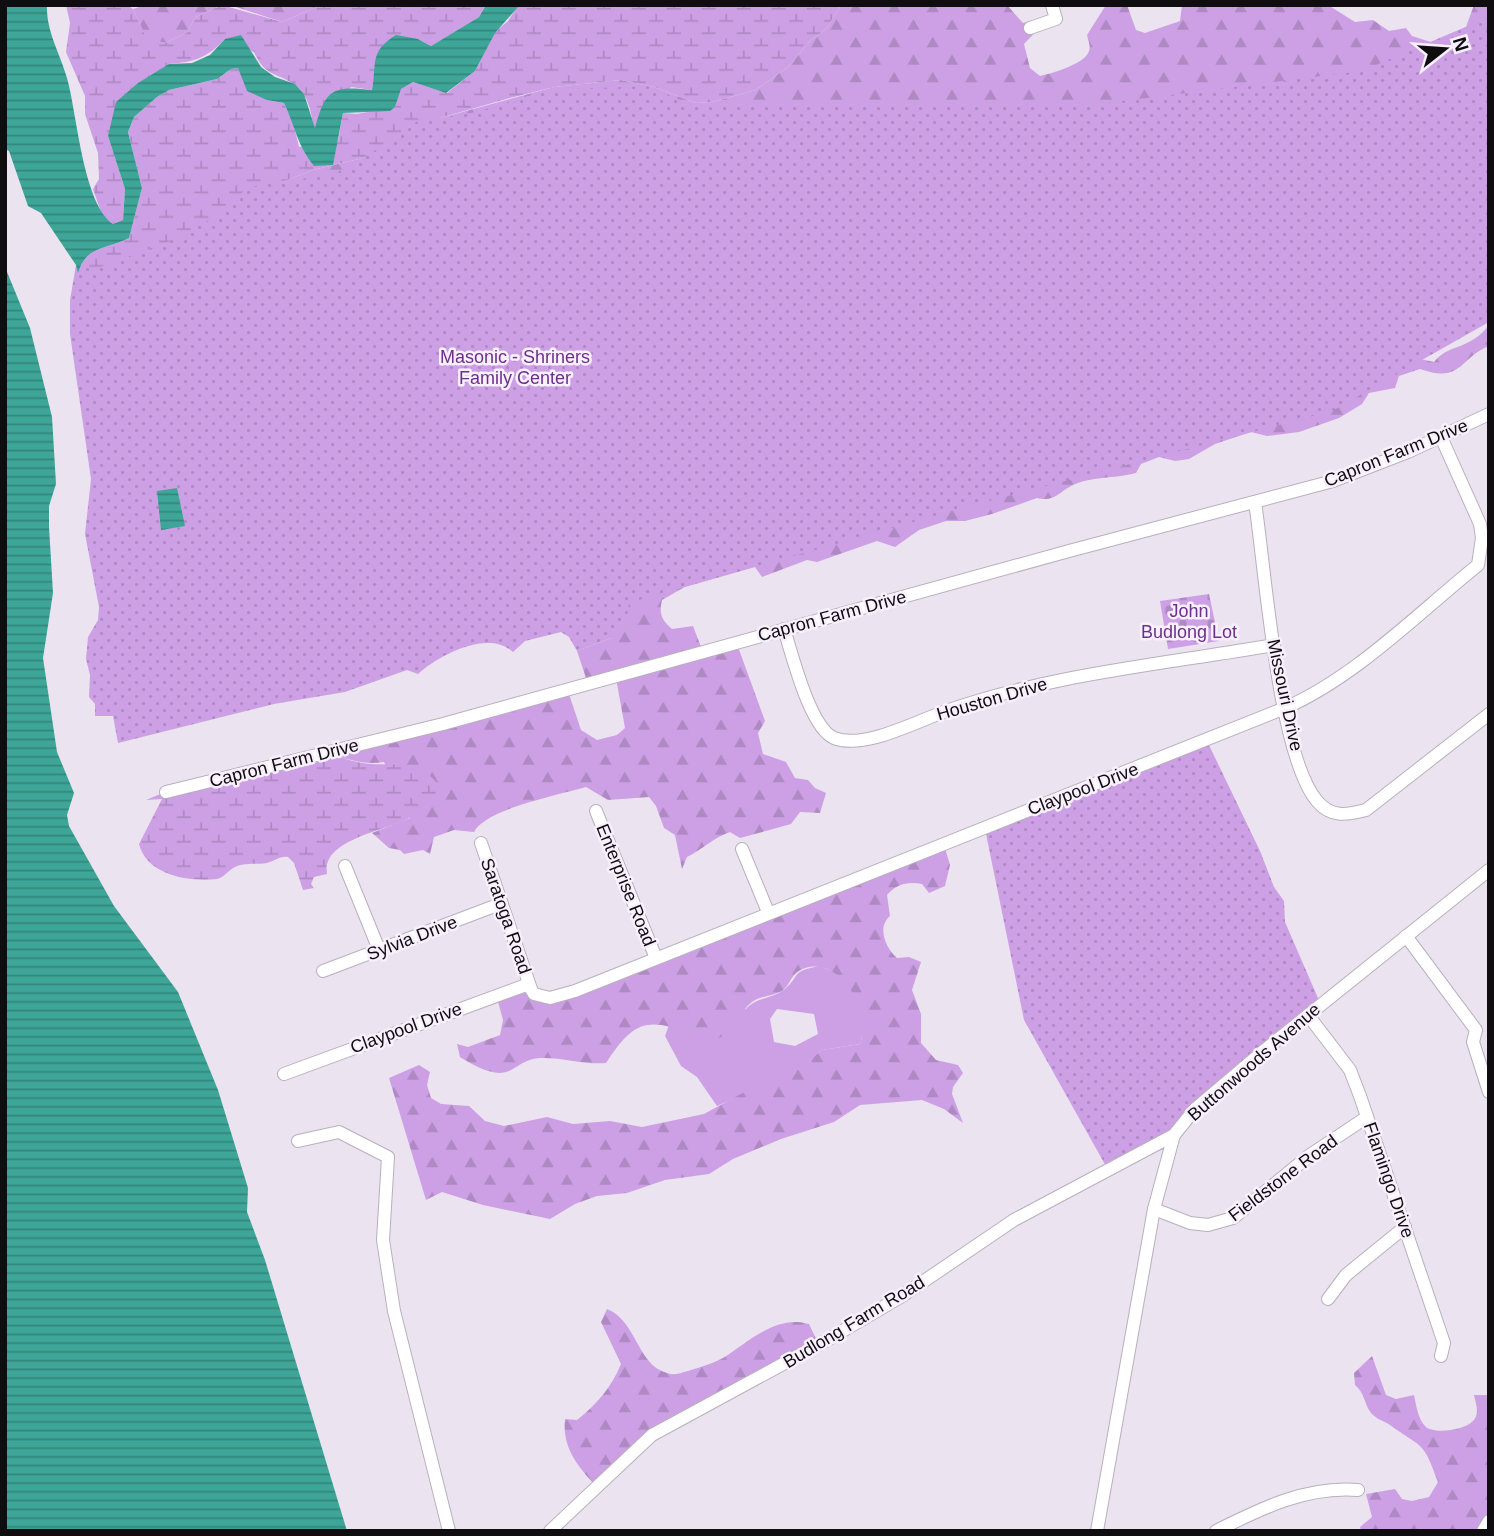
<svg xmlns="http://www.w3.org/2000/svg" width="1494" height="1536" viewBox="0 0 1494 1536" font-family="Helvetica,sans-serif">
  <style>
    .grass { fill: #cda0e5; fill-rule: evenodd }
    .forest { fill: url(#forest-firs) }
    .wetland { fill: url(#wetland-marsh) }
    .cemetery { fill: url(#cemetery-stones) }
    .park { fill: url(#park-dots) }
    .water { fill: url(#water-rules) }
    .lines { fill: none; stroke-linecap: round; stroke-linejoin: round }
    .minor-casing { stroke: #b8b0bc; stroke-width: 14 }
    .minor { stroke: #fff; stroke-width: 12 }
    .labels { text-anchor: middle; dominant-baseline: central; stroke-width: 5; stroke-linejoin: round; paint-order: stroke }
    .park-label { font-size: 18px; fill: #6d2f8b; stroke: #f8f0fd }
    .street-label { font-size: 18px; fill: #100d11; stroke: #f8f0fd }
  </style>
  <defs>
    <pattern id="forest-firs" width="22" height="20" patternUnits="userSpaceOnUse" patternTransform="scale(1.75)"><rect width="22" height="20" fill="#cda0e5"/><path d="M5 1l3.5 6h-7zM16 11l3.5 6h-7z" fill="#af89c3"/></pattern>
    <pattern id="wetland-marsh" width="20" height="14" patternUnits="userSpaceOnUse" patternTransform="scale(1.75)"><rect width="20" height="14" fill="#cda0e5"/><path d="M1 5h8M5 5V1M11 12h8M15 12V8" fill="none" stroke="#af89c3"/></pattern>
    <pattern id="cemetery-stones" width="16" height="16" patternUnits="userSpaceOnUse" patternTransform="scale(1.75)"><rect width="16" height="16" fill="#cda0e5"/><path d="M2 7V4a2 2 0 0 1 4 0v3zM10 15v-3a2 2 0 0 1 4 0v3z" fill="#af89c3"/></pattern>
    <pattern id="park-dots" width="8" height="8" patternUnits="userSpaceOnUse" patternTransform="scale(1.75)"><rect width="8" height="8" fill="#cda0e5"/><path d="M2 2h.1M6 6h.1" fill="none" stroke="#af89c3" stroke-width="1.8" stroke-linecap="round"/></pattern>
    <pattern id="water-rules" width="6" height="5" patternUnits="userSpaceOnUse" patternTransform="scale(1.75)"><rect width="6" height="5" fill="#3ea698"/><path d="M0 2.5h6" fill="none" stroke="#33867b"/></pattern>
  </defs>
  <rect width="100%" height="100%" fill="#ebe3f0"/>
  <path class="grass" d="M 820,966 C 826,969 835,971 840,976 C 857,989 867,1026 860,1044 L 822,1050 L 797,1071 L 717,1106 L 697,1077 L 681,1066 L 665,1036 L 669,1025 L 746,1009 C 756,997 773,999 785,989 C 802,974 789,972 820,966 ZM 777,1009 L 814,1014 L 818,1034 L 795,1046 L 774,1042 L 770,1019 Z"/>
  <g class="forest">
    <path d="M 146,5 L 222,5 L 196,17 L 186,33 L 165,43 L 146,38 L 133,9 Z"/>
    <path d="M 230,5 L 321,5 L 282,22 Z"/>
    <path d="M 841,5 L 1007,5 L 1023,23 L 1052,15 L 1024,44 L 1030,68 L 1040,76 C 1053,73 1085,64 1089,51 C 1091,46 1088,40 1087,35 L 1106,5 L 1127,5 L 1136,30 L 1145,33 L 1180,21 L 1182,5 L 1328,5 L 1355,22 L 1373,20 L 1389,31 L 1406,28 L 1412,36 L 1440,45 L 1466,27 L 1474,5 L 1489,5 L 1489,281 L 1411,357 L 1434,362 C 1449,343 1469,351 1489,325 L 1489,346 C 1459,358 1462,384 1420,369 L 1399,376 L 1395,388 L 1369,393 L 1362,404 L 1339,418 L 1299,432 L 1267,436 L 1251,432 L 1215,444 L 1189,459 L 1175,461 L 1159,457 L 1141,464 L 1136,473 C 1114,479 1091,476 1071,486 C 1058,493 1054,502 1037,498 L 992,514 L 965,521 L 946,521 L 919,530 L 895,547 L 877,541 L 817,562 L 807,560 L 762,577 L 755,567 L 743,565 L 684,580 L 683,588 L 662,600 C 659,614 661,619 672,629 L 693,626 L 703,652 L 737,644 L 765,721 L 758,733 L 763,754 L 786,762 L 795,778 L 808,780 L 815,788 L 826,793 L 820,813 L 800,812 L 791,824 L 740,838 L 730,832 C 713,838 703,849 687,857 L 682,869 L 675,835 L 664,828 L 656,806 L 649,797 L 608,800 L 586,787 C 559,795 485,809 474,832 L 454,830 L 434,837 L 430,854 L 423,850 L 404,854 L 400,850 L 389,848 L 372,833 L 410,818 L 384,762 C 365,765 348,760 330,753 L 568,691 L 581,730 L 597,740 L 617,735 L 625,728 L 616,678 L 588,684 L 577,651 L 611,638 L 277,184 L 313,170 L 375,155 L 407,127 L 554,87 L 621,80 L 654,87 L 696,103 L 712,102 L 756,90 L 789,66 L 810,41 L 827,28 Z"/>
    <path d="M 944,845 L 950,865 L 945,886 L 929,893 L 922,884 C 908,881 896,884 887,895 L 890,916 C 877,927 885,947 897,958 L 909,957 L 921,962 L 912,990 L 921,1014 L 921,1043 L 936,1060 L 958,1065 L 963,1073 L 953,1087 L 952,1094 L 963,1123 L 944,1109 L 922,1100 L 860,1105 L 834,1122 L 781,1139 L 733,1159 L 709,1174 L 665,1180 L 627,1193 L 597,1196 L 575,1204 L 550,1219 L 483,1205 L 442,1192 L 426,1200 L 389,1078 L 419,1065 L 430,1072 L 427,1085 L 431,1098 L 441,1104 L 469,1106 L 485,1121 L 504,1126 L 547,1117 L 573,1124 L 610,1121 L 642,1127 L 704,1114 L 750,1089 L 796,1071 L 822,1050 L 860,1044 C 865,1030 859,1017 856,1003 C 851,978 818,954 795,974 C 790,979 788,987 782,991 C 773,996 760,996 752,1002 C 737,1013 736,1035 715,1039 C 705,1041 698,1037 689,1033 C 644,1016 632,1024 606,1063 C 584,1065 562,1057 540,1058 C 526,1059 522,1064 511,1070 C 496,1079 473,1065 460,1057 L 457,1044 L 468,1047 L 500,1035 L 503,1020 L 497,998 L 531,988 L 549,998 Z"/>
    <path d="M 607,1309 C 637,1321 637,1365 667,1373 C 674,1376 680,1373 688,1371 C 700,1367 712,1364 723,1358 C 748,1342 777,1314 809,1324 L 819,1345 L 693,1411 L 596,1486 C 577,1466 562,1447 565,1419 L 577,1420 C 597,1404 611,1388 621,1364 L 601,1322 Z"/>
    <path d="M 1372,1356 L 1386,1395 L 1396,1399 L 1414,1395 C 1416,1404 1418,1419 1425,1426 C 1433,1435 1465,1430 1473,1421 C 1480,1414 1476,1404 1474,1395 L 1489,1395 L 1489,1517 L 1480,1531 L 1361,1531 L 1360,1527 L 1372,1517 L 1366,1494 L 1395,1489 L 1402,1499 L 1412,1501 L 1429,1497 L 1438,1482 C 1423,1440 1423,1449 1390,1425 C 1384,1421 1376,1419 1371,1413 C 1364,1404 1365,1393 1355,1385 L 1354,1373 Z"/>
  </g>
  <g class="wetland">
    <path d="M 66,5 L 127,5 L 133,9 L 146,37 L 165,43 L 186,33 L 196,17 L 222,5 L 282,22 L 321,5 L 486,5 L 479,17 L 431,46 L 418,39 L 374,77 L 372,90 L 351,87 L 315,130 C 311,115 309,94 295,85 C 275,71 266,78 254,52 L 225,39 C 207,58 194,62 169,64 L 108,136 L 125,189 L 123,220 L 113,224 L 103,218 L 93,189 L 99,179 L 98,153 L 85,114 L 85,96 L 66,52 L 70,23 Z"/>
    <path d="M 518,5 L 841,5 L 827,28 L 810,41 L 789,66 L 756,90 L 712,102 L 696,103 L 654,87 L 621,80 L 554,87 L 510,98 L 408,127 L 375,155 L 313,170 L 277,184 L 201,254 L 78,273 C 87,244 107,250 129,238 L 142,188 L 128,132 L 134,117 L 157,97 L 169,90 L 217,79 L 231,69 L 238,68 L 267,100 L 284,103 L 293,122 L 299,147 L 338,141 L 343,113 L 357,114 L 395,107 L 400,89 L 413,82 L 447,93 L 475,71 L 495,32 L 508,21 Z"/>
    <path d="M 333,754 C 345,759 357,763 371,764 C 397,765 424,762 440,787 C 432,799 421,811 409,818 C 387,831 321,839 327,874 L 314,877 L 311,884 L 314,888 L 303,890 L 294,863 L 288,857 C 279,856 275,861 267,863 C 256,865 247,862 235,867 C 229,870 223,878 217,879 C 190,882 147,876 139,844 L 162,799 L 146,800 L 165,792 Z"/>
  </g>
  <path class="cemetery" d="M 1209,594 L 1219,641 L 1168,649 L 1160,601 Z"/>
  <g class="park">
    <path d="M 1489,17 L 1489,322 L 1332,411 L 966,507 L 629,603 L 626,625 L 611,638 L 577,651 L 569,637 L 561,632 L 525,641 L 513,652 C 488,629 439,655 418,674 L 407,670 L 345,692 L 274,704 L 118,743 L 113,716 L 95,716 L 95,704 L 89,697 L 90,675 L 86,659 L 88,637 L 98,620 L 99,607 L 85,534 L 91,479 L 70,334 L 70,300 L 76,265 L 95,269 L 176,239 L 206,222 L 249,187 L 334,174 L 367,156 L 416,122 L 476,112 L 547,90 L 648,86 L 694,106 L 1106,103 L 1362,71 Z"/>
    <path d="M 1207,741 L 1260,851 L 1274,887 L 1284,901 L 1285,922 L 1321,1005 L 1196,1108 L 1166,1149 L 1133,1156 L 1107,1168 L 1024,1020 L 985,829 Z"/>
  </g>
  <g class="water">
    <path d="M 5,5 L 47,5 C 46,31 60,53 67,78 C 77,113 83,204 113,224 L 123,220 L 125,189 L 108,136 L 116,102 L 138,83 L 169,64 L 192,63 L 210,55 L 225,39 L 241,35 L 261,67 L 275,77 L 295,84 L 304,94 L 315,128 C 325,90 332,85 372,90 C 377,62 369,52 396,35 L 418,39 L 431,46 L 479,17 L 486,5 L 518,7 L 495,33 L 475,71 L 446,93 L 413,82 L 401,89 L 395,107 L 390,111 L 343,113 L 333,165 L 314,166 C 296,143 296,128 284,103 L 267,100 L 247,91 L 238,68 L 231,69 L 217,79 L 169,90 L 157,97 L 134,117 L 128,132 L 142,188 L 129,238 C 107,250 87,244 78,273 L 76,265 L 41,213 L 28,206 L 9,151 L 5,149 Z"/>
    <path d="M 5,267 L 30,328 L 52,417 L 56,484 L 49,506 L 49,527 L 53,593 L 43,658 L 57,752 L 74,793 L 67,815 L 69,826 L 114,906 L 178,992 L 218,1090 L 248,1188 L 247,1212 L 265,1260 L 347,1531 L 5,1531 Z"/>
    <path d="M 177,488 L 185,526 L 161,530 L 157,491 Z"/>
  </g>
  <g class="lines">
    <defs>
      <g id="minor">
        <path d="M 1030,28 L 1056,19 L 1052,5"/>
        <path d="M 1255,502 C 1265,568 1278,755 1317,801 C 1331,818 1347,815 1366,810 L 1489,714"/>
        <path d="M 784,629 C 792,654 810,728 834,738 C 864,750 917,721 946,711 C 1052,674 1164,664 1274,645"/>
        <path d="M 166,792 L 443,724 L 1069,551 L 1333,481 L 1408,452 L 1489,414"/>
        <path d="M 596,811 L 656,958"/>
        <path d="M 481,843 L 531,989 L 534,994 L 550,998 L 575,991 L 1285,708 C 1357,676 1417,614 1478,565 L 1482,538 L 1480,524 L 1441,437"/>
        <path d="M 742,849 L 768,912"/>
        <path d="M 345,866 L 380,952"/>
        <path d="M 1406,936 L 1476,1030 L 1473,1042 L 1489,1092"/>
        <path d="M 323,971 L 500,904"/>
        <path d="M 1308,1015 L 1350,1070 L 1360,1096 L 1444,1343 L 1441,1356"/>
        <path d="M 284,1074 L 529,984"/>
        <path d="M 298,1141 L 339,1132 L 388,1157 L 383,1240 L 394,1311 L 449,1531"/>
        <path d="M 1154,1209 L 1190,1223 L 1208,1225 L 1233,1218 L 1310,1155 L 1367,1117"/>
        <path d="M 1328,1299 L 1346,1275 L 1405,1227"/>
        <path d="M 550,1531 L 652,1435 L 829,1339 L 902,1296 L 1014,1220 L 1174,1135"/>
        <path d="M 1097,1531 L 1154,1209 L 1174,1135 L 1195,1109 L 1261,1053 L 1489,870"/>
        <path d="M 1216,1531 C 1262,1508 1306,1486 1358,1490"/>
        <path d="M 1483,1531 L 1489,1521"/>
      </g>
    </defs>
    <use href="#minor" class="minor-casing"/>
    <use href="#minor" class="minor"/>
  </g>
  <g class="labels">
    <g class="park-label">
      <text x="515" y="357">Masonic - Shriners<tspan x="515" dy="21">Family Center</tspan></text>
      <text x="1189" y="611">John<tspan x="1189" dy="21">Budlong Lot</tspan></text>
    </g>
    <g class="street-label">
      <text transform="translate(1396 453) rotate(-22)">Capron Farm Drive</text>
      <text transform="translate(832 616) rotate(-15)">Capron Farm Drive</text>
      <text transform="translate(1285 695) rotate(78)">Missouri Drive</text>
      <text transform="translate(992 699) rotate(-16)">Houston Drive</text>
      <text transform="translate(284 763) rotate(-14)">Capron Farm Drive</text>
      <text transform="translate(1083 789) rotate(-21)">Claypool Drive</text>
      <text transform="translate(626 885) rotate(68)">Enterprise Road</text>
      <text transform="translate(506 916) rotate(71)">Saratoga Road</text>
      <text transform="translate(412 938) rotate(-21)">Sylvia Drive</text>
      <text transform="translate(406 1028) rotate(-20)">Claypool Drive</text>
      <text transform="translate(1254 1062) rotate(-41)">Buttonwoods Avenue</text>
      <text transform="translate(1283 1178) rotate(-37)">Fieldstone Road</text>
      <text transform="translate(1389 1180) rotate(71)">Flamingo Drive</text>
      <text transform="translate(854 1322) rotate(-31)">Budlong Farm Road</text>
    </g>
  </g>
  <rect width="1494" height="1536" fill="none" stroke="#100d11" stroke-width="14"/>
  <g transform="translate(1445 49) rotate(73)" stroke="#f8f0fd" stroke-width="5" paint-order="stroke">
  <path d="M0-5L12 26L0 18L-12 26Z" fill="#100d11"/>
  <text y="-10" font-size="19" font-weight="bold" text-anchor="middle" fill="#100d11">N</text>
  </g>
</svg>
